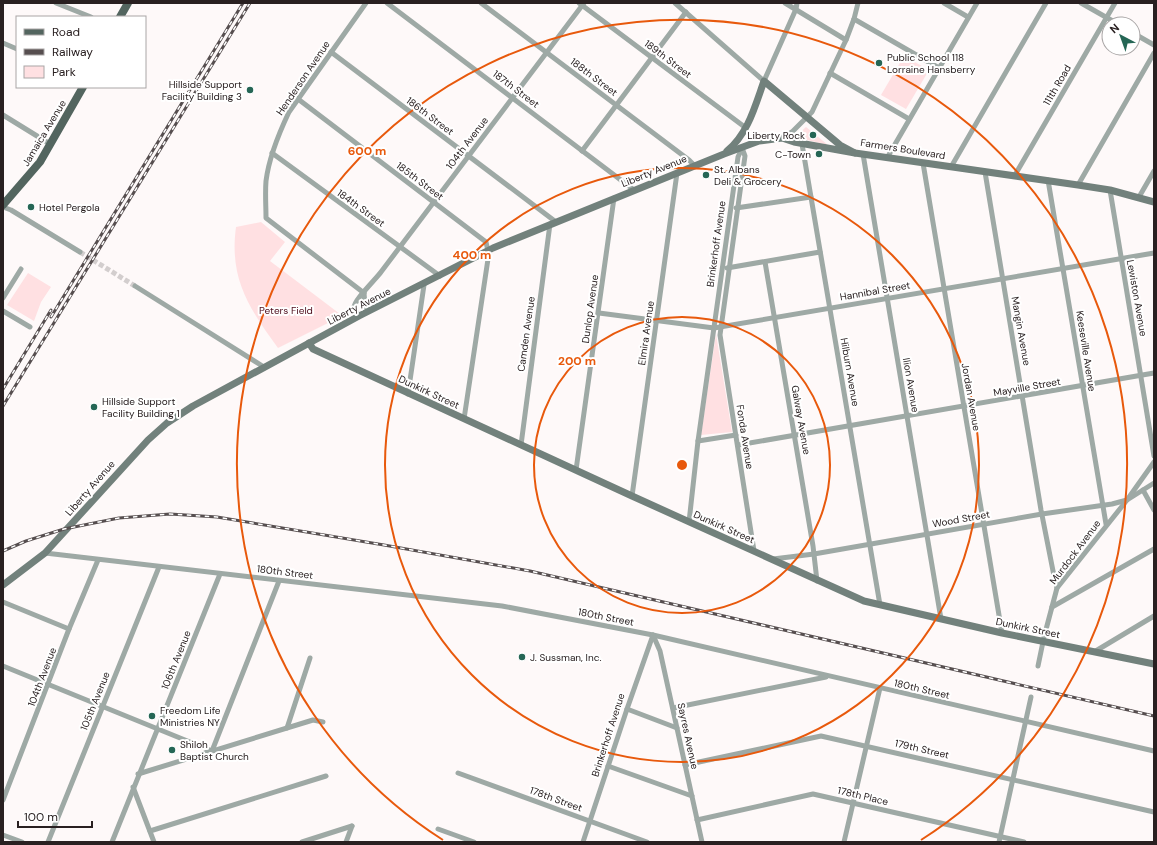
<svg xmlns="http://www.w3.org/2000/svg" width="1157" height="845" viewBox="0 0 1157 845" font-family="'DM Sans',sans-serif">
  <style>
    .green { fill: #ffe0e2 }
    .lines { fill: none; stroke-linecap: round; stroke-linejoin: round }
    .street-tunnel { stroke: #d3cece; stroke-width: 5; stroke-dasharray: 5 2.5; stroke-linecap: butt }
    .street { stroke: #9ea9a5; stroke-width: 5 }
    .secondary { stroke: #72817c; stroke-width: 7 }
    .primary { stroke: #53655f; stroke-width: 8 }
    .rail-casing { stroke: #564e4f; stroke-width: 3 }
    .rail { stroke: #fff; stroke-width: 1.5; stroke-dasharray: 4.5; stroke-linecap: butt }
    .ring { fill: none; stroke: #e8590c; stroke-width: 2 }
    .poi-dot { fill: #256655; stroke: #fff; stroke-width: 1.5 }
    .labels { text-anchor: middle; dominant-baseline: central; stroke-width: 4; stroke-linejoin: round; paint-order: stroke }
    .poi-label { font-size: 10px; fill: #292021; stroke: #fff; text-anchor: start }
    .street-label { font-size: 10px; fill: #292021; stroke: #fff }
    .park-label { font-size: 10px; fill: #4d0c1b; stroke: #fff }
    .centre { fill: #e8590c; stroke: #fff; stroke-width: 2 }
    .ring-label { font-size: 12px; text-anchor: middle; font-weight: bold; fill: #e8590c; stroke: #fff; stroke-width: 4; stroke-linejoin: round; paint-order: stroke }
  </style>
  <rect width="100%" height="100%" fill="#fef9f9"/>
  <g class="green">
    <path d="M 904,56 L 929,70 L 906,109 L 881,95 Z"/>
    <path d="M 806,127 L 828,145 L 795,137 Z"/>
    <path d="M 261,222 L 285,242 L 270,261 L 340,314 L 334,320 L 278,348 C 249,308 229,279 236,227 Z"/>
    <path d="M 28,273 L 51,287 L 41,302 L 34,321 L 7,305 Z"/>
    <path d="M 716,334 L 732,432 L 701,435 Z"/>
  </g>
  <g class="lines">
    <path class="street-tunnel" d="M 80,252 L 135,286"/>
    <g class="street">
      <path d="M 56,3 L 91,17"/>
      <path d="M 387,3 L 634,190"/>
      <path d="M 481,3 L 689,160 L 695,166"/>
      <path d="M 579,3 L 746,128"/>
      <path d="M 675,3 L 764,81 L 796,9 L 797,3"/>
      <path d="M 785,3 L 846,40"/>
      <path d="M 944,3 L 968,17"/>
      <path d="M 1081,3 L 1118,24"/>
      <path d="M 854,19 L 939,68"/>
      <path d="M 1133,33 L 1154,45"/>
      <path d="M 3,43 L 17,49"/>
      <path d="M 331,52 L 556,222"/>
      <path d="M 830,73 L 909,119"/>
      <path d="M 298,99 L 486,242 L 488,251 L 488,259 L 464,419"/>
      <path d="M 3,115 L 50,144"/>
      <path d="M 782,138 L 792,132 L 812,112 L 846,40 L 854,19 L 858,3"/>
      <path d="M 802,144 L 880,605"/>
      <path d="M 742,148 L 745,156 L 720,335 L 754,551"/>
      <path d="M 582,151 L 686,12"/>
      <path d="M 272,153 L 440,276"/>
      <path d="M 863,154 L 941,619"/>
      <path d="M 887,158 L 977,3"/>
      <path d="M 923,163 L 1002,633"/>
      <path d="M 951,167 L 1046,3"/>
      <path d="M 985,172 L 1041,510 L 1054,576 L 1057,588"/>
      <path d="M 1015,175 L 1115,3"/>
      <path d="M 1048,180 L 1106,524"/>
      <path d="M 1078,185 L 1154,53"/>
      <path d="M 1110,190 L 1154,456"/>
      <path d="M 1139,197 L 1154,171"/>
      <path d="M 3,207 L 11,210 L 80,252"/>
      <path d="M 736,208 L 811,197"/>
      <path d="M 765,262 L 813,546 L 817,581"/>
      <path d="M 727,268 L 820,252"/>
      <path d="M 135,286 L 264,367"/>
      <path d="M 364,293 L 266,218 C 266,206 265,193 266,181 C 269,157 279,133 289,112 L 366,3"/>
      <path d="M 364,293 L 365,305 L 369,311"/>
      <path d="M 3,298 L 21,269"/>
      <path d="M 3,311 L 30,327"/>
      <path d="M 599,313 L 714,328 L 1154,253"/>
      <path d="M 359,316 C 358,314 355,311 354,308 C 353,301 376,279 381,272 L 584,3"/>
      <path d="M 408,394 L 424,285"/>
      <path d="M 698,441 L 736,435"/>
      <path d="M 521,445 L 550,224"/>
      <path d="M 738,445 L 1154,373"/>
      <path d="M 576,470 L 614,198"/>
      <path d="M 1143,490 L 1154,510"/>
      <path d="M 632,496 L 677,173"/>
      <path d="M 689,522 L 698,441 L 738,157 L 742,148"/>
      <path d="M 45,553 L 502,606 L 653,635 L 1154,751"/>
      <path d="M 773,559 L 814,554 L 1042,514 L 1112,504 L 1127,500 L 1154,483"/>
      <path d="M 3,602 L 69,629"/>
      <path d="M 1052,607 L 1154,549"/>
      <path d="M 653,635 L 660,651 L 702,842"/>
      <path d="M 1094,652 L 1154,616"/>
      <path d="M 3,666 L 212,751"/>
      <path d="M 1038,666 L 1044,637 L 1057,588 L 1127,500 L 1154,462"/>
      <path d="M 673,708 L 826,677"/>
      <path d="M 627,709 L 677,728"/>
      <path d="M 287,728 L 310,658"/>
      <path d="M 212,751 L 279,581"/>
      <path d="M 685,765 L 821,736 L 1154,812"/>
      <path d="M 608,766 L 692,796"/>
      <path d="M 458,773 L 647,842"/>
      <path d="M 138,774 L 313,720 L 323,722"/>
      <path d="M 133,787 L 154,842"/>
      <path d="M 3,800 L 69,629 L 98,560"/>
      <path d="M 697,820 L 813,794 L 1024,842"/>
      <path d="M 438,829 L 474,842"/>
      <path d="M 150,831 L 326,776"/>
      <path d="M 3,835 L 22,842"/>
      <path d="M 48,842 L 159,567"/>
      <path d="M 112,842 L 220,574"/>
      <path d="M 302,842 L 352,826"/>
      <path d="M 346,842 L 352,826"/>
      <path d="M 583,842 L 627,709 L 653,635"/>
      <path d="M 844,842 L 880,688"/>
      <path d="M 999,842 L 1031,697"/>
    </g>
    <g class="secondary">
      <path d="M 727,151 C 748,134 755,106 764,81 L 840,145 L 855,153 L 1078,185 L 1110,190 L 1154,202"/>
      <path d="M 309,343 L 313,349 L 632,496 L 864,601 L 1002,633 L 1154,664"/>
      <path d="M 3,585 L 45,553 L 148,440 L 167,423 L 193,406 L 359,316 L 493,248 L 724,154 L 759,141 L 782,138 L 794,142 L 855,153"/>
    </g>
    <g class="primary">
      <path d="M 120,17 L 128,3"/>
      <path d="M 3,205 L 40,162 L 83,87"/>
    </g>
    <defs>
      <g id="rail">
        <path d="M 51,317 L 243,3"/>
        <path d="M 3,389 L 51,310"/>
        <path d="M 3,406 L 250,3"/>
        <path d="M 3,551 L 26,541 L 64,529 L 119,518 L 170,514 L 217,517 L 384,545 L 530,571 L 1154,716"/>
      </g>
    </defs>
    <use href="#rail" class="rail-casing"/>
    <use href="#rail" class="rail"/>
  </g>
  <g class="ring">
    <circle cx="682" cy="465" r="148"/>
    <circle cx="682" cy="465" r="297"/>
    <path d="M443 840A445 445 0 1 1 921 840"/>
  </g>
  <g class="poi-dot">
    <circle cx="879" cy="63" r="4"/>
    <circle cx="250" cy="90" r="4"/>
    <circle cx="813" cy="135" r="4"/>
    <circle cx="819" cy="154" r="4"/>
    <circle cx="706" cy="175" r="4"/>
    <circle cx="31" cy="207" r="4"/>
    <circle cx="94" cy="407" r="4"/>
    <circle cx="522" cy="657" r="4"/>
    <circle cx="152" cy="716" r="4"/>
    <circle cx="172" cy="750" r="4"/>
  </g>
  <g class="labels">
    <g class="poi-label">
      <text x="887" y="57">Public School 118<tspan x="887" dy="12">Lorraine Hansberry</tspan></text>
      <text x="242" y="84" text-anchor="end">Hillside Support<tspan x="242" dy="12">Facility Building 3</tspan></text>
      <text x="805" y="135" text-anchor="end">Liberty Rock</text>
      <text x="811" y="154" text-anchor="end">C-Town</text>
      <text x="714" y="169">St. Albans<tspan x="714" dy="12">Deli &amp; Grocery</tspan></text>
      <text x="39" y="207">Hotel Pergola</text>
      <text x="102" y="401">Hillside Support<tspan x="102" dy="12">Facility Building 1</tspan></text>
      <text x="530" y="657">J. Sussman, Inc.</text>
      <text x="160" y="710">Freedom Life<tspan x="160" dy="12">Ministries NY</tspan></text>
      <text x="180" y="744">Shiloh<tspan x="180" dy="12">Baptist Church</tspan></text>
    </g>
    <g class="street-label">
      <text transform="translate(668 59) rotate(37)">189th Street</text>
      <text transform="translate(594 77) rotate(37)">188th Street</text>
      <text transform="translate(303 78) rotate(-56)">Henderson Avenue</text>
      <text transform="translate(1057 85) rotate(-60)">111th Road</text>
      <text transform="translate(516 89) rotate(37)">187th Street</text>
      <text transform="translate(430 116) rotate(37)">186th Street</text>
      <text transform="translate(44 133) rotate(-59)">Jamaica Avenue</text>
      <text transform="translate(467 143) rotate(-53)">104th Avenue</text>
      <text transform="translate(903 149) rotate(9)">Farmers Boulevard</text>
      <text transform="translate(654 171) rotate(-22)">Liberty Avenue</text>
      <text transform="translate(420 181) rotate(37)">185th Street</text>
      <text transform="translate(361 208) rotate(36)">184th Street</text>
      <text transform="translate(716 244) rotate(-82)">Brinkerhoff Avenue</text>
      <text transform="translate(875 291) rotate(-10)">Hannibal Street</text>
      <text transform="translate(1137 298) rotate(80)">Lewiston Avenue</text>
      <text transform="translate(359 306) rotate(-27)">Liberty Avenue</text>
      <text transform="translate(590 309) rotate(-82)">Dunlop Avenue</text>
      <text transform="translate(1021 331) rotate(80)">Mangin Avenue</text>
      <text transform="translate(646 333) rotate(-82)">Elmira Avenue</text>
      <text transform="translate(526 334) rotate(-82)">Camden Avenue</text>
      <text transform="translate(1086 351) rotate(81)">Keeseville Avenue</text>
      <text transform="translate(850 372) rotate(80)">Hilburn Avenue</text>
      <text transform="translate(911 385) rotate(80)">Ilion Avenue</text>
      <text transform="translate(1027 387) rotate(-10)">Mayville Street</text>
      <text transform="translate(429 392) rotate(25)">Dunkirk Street</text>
      <text transform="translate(971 397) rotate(80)">Jordan Avenue</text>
      <text transform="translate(801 420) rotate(80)">Galway Avenue</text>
      <text transform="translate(745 437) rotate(81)">Fonda Avenue</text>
      <text transform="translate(90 488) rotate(-49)">Liberty Avenue</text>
      <text transform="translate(961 519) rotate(-10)">Wood Street</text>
      <text transform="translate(724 527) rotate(24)">Dunkirk Street</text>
      <text transform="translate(1075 552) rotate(-53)">Murdock Avenue</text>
      <text transform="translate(285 572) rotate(7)">180th Street</text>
      <text transform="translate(606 617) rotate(11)">180th Street</text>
      <text transform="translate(1028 628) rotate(12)">Dunkirk Street</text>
      <text transform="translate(176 660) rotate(-68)">106th Avenue</text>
      <text transform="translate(42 677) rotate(-69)">104th Avenue</text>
      <text transform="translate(922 689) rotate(13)">180th Street</text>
      <text transform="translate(95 701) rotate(-68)">105th Avenue</text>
      <text transform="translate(608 735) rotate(-72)">Brinkerhoff Avenue</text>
      <text transform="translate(688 736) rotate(78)">Sayres Avenue</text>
      <text transform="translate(922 749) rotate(13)">179th Street</text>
      <text transform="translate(863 796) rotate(13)">178th Place</text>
      <text transform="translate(556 799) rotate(20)">178th Street</text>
    </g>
    <g class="park-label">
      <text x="286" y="310">Peters Field</text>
    </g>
  </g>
  <circle cx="682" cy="465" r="6" class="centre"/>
  <g class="ring-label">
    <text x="367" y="155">600 m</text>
    <text x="472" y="259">400 m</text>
    <text x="577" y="365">200 m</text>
  </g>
  <rect width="1157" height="845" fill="none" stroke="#292021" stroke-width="8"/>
  <rect x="16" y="16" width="130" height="72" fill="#ffffff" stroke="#a9a6a6"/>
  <rect x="24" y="29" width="20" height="6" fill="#53655f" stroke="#a9a6a6"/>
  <text x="52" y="36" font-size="12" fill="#292021">Road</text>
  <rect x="24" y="49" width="20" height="6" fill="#564e4f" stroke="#a9a6a6"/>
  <text x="52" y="56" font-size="12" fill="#292021">Railway</text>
  <rect x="24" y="66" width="20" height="12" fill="#ffe0e2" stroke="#a9a6a6"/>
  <text x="52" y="76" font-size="12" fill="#292021">Park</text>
  <g transform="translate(1121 36) rotate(319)"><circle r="19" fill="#ffffff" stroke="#a9a6a6"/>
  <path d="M0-3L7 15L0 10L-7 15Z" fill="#256655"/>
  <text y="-6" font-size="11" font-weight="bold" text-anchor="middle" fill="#292021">N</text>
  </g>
  <path d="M18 821v6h74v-6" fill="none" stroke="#292021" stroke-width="2"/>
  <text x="24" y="821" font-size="12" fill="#292021" stroke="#ffffff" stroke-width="3" paint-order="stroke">100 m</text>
</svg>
